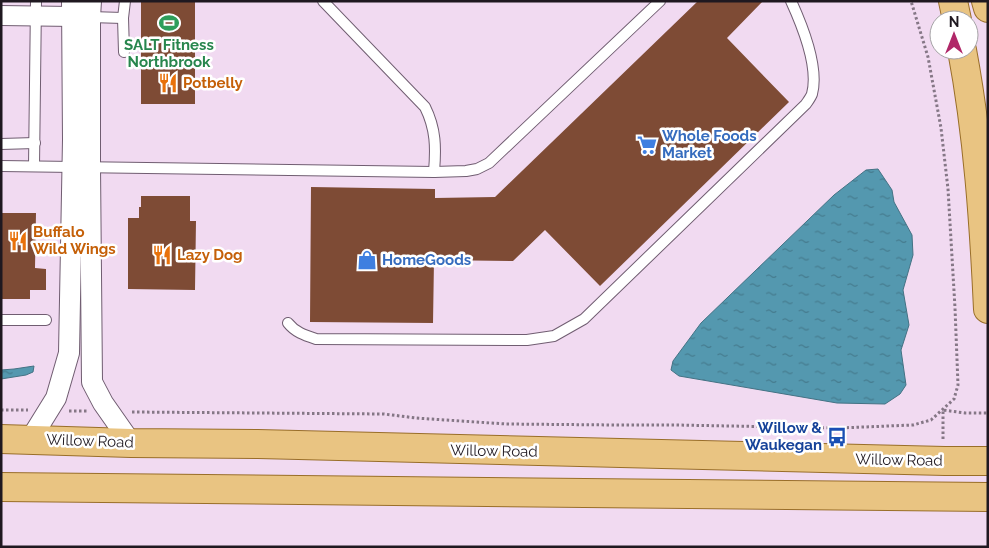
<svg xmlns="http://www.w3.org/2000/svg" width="989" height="548" viewBox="0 0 989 548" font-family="Raleway,sans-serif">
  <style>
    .water { fill: url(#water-ripples); stroke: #447284 }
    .building { fill: #7e4b35 }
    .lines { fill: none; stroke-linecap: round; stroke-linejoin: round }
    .lane-casing { stroke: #705d71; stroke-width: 12 }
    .street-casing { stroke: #705d71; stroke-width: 22 }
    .primary-casing { stroke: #996e29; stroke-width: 30 }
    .path { stroke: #857786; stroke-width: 3; stroke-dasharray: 2.5 2.5; stroke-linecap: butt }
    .lane { stroke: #fff; stroke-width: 10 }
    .street { stroke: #fff; stroke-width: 20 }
    .primary { stroke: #e9c482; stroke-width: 28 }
    .labels { text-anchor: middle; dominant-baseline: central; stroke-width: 5; stroke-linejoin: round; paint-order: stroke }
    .leisure-label { font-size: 15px; font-weight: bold; fill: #27864d; stroke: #fff }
    .food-label { font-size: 15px; font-weight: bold; fill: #c56008; stroke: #fff; text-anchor: start }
    .shop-label { font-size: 15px; font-weight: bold; fill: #366cbe; stroke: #fff; text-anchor: start }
    .transit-label { font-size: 15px; font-weight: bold; fill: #164399; stroke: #fff; text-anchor: end }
    .street-label { font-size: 15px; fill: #1f1820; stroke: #fff }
  </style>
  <defs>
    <pattern id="water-ripples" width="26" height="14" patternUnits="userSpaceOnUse" patternTransform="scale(1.25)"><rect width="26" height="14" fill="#5498af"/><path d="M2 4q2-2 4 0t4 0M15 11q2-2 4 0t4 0" fill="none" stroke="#457b8e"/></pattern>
  </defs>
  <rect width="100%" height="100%" fill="#f1daf1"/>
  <g class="water">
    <path d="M 878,169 L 892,190 L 894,202 L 912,235 L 913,255 L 903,290 L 909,325 L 901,350 L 906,385 L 900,394 L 885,404 L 837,403 L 679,376 L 671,370 L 673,361 L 701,323 L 834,195 L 866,170 Z"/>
    <path d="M 34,366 L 33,372 L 26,375 L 1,379 L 1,370 L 14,369 Z"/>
  </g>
  <g class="building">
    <rect x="141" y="1" width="54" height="103"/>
    <path d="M 698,1 L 763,1 L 727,38 L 789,102 L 600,286 L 545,230 L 513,261 L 434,260 L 433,323 L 310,322 L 311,187 L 435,189 L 435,198 L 495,197 Z"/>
    <path d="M 141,196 L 190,196 L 190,221 L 196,221 L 195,290 L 128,289 L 128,218 L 139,218 L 139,207 L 141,207 Z"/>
    <path d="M 1,213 L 36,213 L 35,268 L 46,269 L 46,290 L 30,290 L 30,299 L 1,299 Z"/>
  </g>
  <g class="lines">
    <defs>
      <g id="lane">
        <path d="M 323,1 L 425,107 C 436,129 436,148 434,172"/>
        <path d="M 1,11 L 71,12 L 90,17 L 123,18"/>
        <path d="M 1,20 L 74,21"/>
        <path d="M 124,52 L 123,18 L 125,1"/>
        <path d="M 1,144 L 35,143"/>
        <path d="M 1,166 L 434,172 L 466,171 L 477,169 L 489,163 L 660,1"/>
        <path d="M 34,166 L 36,1"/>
        <path d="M 1,320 L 46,320"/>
        <path d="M 288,323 C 295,332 304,335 316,339 L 527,340 L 554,336 L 584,319 L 806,104 C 808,101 811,97 812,94 C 819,68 802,25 791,1"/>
      </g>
      <g id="street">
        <path d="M 91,1 L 90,17 L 90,167 L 92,382 L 103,403 L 131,443"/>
        <path d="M 30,440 L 56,398 L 69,353 L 73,140 L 72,1"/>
      </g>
      <g id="primary">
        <path d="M 953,1 L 957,20"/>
        <path d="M 986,1 L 988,8"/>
        <path d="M 962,50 C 978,135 984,223 988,309"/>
        <path d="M 1,439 L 131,443 L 258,444 L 945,461 L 988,461"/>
        <path d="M 1,487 L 988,497"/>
      </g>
    </defs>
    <use href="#lane" class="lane-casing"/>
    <use href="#street" class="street-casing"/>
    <use href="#primary" class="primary-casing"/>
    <g class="path">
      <path d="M 1,410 L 28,410"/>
      <path d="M 69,411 L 88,411"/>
      <path d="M 132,412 L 384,414 L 416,418 L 506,424 L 617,425 L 676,425 L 839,428 L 913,425 L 931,420 L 954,399 L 958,385 L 955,308 L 948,189 L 941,128 L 928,57 L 911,1"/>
      <path d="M 943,439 L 943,410 L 965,413 L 988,413"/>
    </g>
    <use href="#lane" class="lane"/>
    <use href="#street" class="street"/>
    <use href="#primary" class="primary"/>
  </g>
  <defs>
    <symbol id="stadium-bare" viewBox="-9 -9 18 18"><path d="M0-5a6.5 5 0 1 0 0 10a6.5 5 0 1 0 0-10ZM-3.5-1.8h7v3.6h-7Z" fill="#2e9e5b" stroke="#fff" stroke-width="2.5" paint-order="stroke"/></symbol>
    <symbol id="restaurant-bare" viewBox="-9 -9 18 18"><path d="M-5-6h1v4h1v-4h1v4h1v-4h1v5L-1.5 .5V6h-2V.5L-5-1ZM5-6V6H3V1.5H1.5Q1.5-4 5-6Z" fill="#e8710a" stroke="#fff" stroke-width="2.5" paint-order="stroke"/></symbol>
    <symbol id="supermarket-bare" viewBox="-9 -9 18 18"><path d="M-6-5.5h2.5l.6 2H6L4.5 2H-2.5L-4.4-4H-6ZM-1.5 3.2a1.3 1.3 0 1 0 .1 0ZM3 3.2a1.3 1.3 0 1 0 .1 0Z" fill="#3f7fe0" stroke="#fff" stroke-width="2.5" paint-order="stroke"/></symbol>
    <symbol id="shop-bare" viewBox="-9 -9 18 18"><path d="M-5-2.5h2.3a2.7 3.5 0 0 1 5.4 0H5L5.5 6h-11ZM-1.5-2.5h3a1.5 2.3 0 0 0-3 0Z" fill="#3f7fe0" stroke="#fff" stroke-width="2.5" paint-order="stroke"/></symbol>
    <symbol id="bus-bare" viewBox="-9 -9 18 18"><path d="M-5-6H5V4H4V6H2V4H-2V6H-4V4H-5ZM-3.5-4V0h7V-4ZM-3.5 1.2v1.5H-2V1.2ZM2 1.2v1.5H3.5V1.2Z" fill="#1a4fb4" stroke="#fff" stroke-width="2.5" paint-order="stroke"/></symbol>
  </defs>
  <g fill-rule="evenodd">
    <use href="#stadium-bare" x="155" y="9" width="28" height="28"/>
    <use href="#restaurant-bare" x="154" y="69" width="28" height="28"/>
    <use href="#supermarket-bare" x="633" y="131" width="28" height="28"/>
    <use href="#restaurant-bare" x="4" y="227" width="28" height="28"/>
    <use href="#restaurant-bare" x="148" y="241" width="28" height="28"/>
    <use href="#shop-bare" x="353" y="246" width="28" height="28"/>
    <use href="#bus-bare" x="823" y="423" width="28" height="28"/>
  </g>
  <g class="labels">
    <g class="leisure-label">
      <text x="169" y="45">SALT Fitness<tspan x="169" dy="17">Northbrook</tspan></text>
    </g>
    <g class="food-label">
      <text x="183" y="83">Potbelly</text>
      <text x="33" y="232">Buffalo<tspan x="33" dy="17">Wild Wings</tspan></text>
      <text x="177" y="255">Lazy Dog</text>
    </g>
    <g class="shop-label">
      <text x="662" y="136">Whole Foods<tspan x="662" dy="17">Market</tspan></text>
      <text x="382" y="260">HomeGoods</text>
    </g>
    <g class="transit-label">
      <text x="822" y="428">Willow &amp;<tspan x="822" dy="17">Waukegan</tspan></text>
    </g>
    <g class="street-label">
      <text transform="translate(90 441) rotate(2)">Willow Road</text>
      <text transform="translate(494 451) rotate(1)">Willow Road</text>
      <text transform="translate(899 460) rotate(1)">Willow Road</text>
    </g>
  </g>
  <rect width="989" height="548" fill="none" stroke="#1f1820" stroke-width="5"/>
  <g transform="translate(954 35)"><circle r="24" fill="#ffffff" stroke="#a5a3a6"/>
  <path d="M0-4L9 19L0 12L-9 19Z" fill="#b02768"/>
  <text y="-8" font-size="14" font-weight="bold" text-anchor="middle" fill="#1f1820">N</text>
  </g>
</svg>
